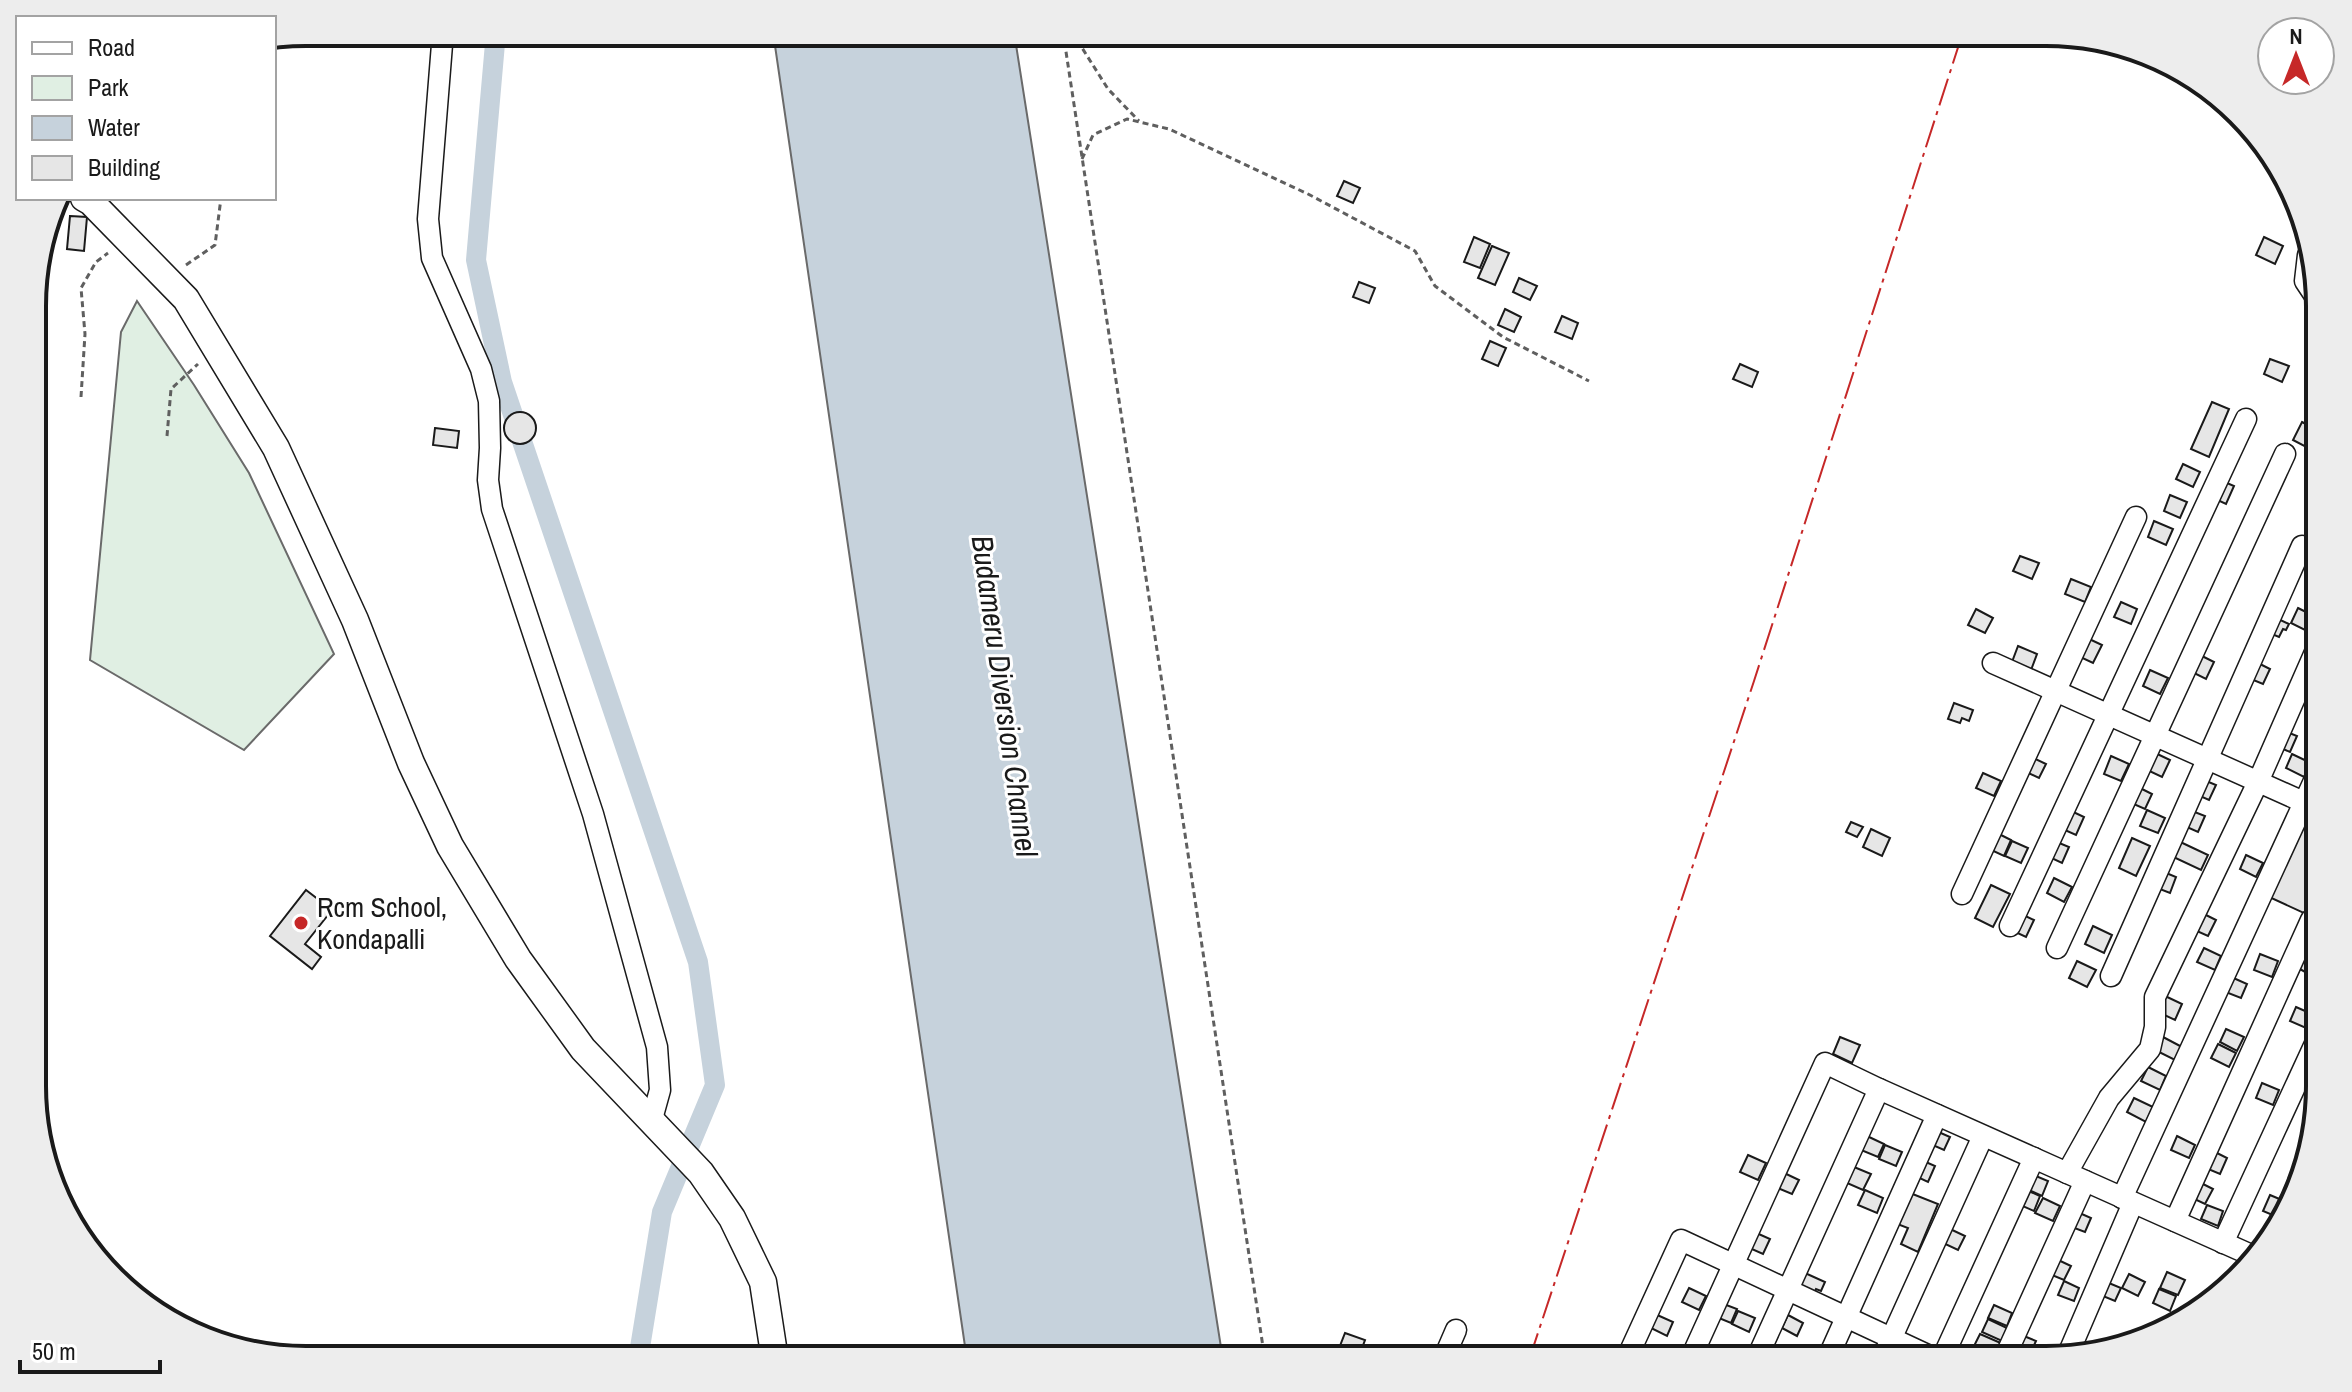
<svg xmlns="http://www.w3.org/2000/svg" width="2352" height="1392" viewBox="0 0 2352 1392" font-family="'Archivo Narrow',sans-serif">
  <style>
    .green { fill: #e0efe3; stroke: #6a6a6a; stroke-width: 2 }
    .water { fill: #c6d2dc; stroke: #6a6a6a; stroke-width: 2 }
    .lines { fill: none; stroke-linecap: round; stroke-linejoin: round }
    .canal { stroke: #c6d2dc; stroke-width: 20 }
    .building { fill: #e6e6e6; stroke: #1a1a1a; stroke-width: 2 }
    .minor-casing { stroke: #1a1a1a; stroke-width: 23 }
    .major-casing { stroke: #1a1a1a; stroke-width: 29 }
    .path { stroke: #5f5f5f; stroke-width: 3; stroke-dasharray: 6 4; stroke-linecap: butt }
    .minor { stroke: #fff; stroke-width: 20 }
    .major { stroke: #fff; stroke-width: 26 }
    .power { stroke: #c62828; stroke-width: 2; stroke-dasharray: 28 6 4 6; stroke-linecap: butt }
    .poi-dot { fill: #c62828; stroke: #fff; stroke-width: 3 }
    .labels { text-anchor: middle; dominant-baseline: central; stroke-width: 6; stroke-linejoin: round; paint-order: stroke }
    .poi-label { font-size: 28px; fill: #1a1a1a; stroke: #fff; text-anchor: start }
    .water-label { font-size: 30px; font-style: italic; fill: #1a1a1a; stroke: #fff }
    .rim { fill: none; stroke: #1a1a1a; stroke-width: 4 }
  </style>
  <rect width="100%" height="100%" fill="#fff"/>
  <path class="green" d="M 137,301 L 194,385 L 249,473 L 334,654 L 244,750 L 90,660 L 121,332 Z"/>
  <path class="water" d="M 773,32 L 1014,32 L 1223,1360 L 967,1360 Z"/>
  <g class="lines">
    <path class="canal" d="M 496,32 L 476,260 L 502,382 L 698,962 L 715,1085 L 662,1212 L 638,1360"/>
  </g>
  <g class="building">
    <path d="M 1344,181 L 1360,188 L 1353,203 L 1337,196 Z"/>
    <path d="M 70,216 L 87,217 L 84,251 L 67,249 Z"/>
    <path d="M 1474,237 L 1490,244 L 1480,268 L 1464,262 Z"/>
    <path d="M 2264,237 L 2283,246 L 2275,264 L 2256,255 Z"/>
    <path d="M 1492,246 L 1509,253 L 1495,285 L 1478,278 Z"/>
    <path d="M 1519,278 L 1537,286 L 1530,300 L 1513,292 Z"/>
    <path d="M 1359,282 L 1375,288 L 1369,303 L 1353,297 Z"/>
    <path d="M 1505,309 L 1521,317 L 1514,332 L 1498,325 Z"/>
    <path d="M 1562,316 L 1578,323 L 1572,339 L 1555,332 Z"/>
    <path d="M 1490,341 L 1506,348 L 1498,366 L 1482,359 Z"/>
    <path d="M 2270,359 L 2289,366 L 2282,382 L 2264,374 Z"/>
    <path d="M 1740,364 L 1758,372 L 1752,387 L 1733,379 Z"/>
    <path d="M 2212,402 L 2229,409 L 2209,457 L 2191,449 Z"/>
    <circle cx="520" cy="428" r="16"/>
    <path d="M 2302,422 L 2319,431 L 2310,449 L 2293,440 Z"/>
    <path d="M 435,428 L 459,431 L 457,448 L 433,445 Z"/>
    <path d="M 2183,464 L 2200,472 L 2193,487 L 2176,479 Z"/>
    <path d="M 2220,480 L 2234,486 L 2226,504 L 2211,497 Z"/>
    <path d="M 2170,495 L 2187,502 L 2180,518 L 2164,511 Z"/>
    <path d="M 2154,521 L 2173,529 L 2166,545 L 2148,537 Z"/>
    <path d="M 2020,556 L 2039,563 L 2032,579 L 2013,571 Z"/>
    <path d="M 2071,579 L 2091,587 L 2085,602 L 2065,594 Z"/>
    <path d="M 2121,602 L 2137,609 L 2131,624 L 2114,617 Z"/>
    <path d="M 2298,608 L 2316,617 L 2309,632 L 2291,623 Z"/>
    <path d="M 1976,609 L 1993,618 L 1985,633 L 1968,625 Z"/>
    <path d="M 2274,617 L 2289,624 L 2286,630 L 2283,629 L 2279,637 L 2267,632 Z"/>
    <path d="M 2085,637 L 2102,645 L 2093,663 L 2076,655 Z"/>
    <path d="M 2018,646 L 2037,654 L 2031,670 L 2012,662 Z"/>
    <path d="M 2196,653 L 2214,662 L 2206,679 L 2188,670 Z"/>
    <path d="M 2254,661 L 2270,669 L 2263,684 L 2246,677 Z"/>
    <path d="M 2150,670 L 2168,678 L 2160,694 L 2143,686 Z"/>
    <path d="M 1954,703 L 1973,710 L 1969,721 L 1962,718 L 1960,723 L 1948,719 Z"/>
    <path d="M 2282,730 L 2297,736 L 2290,752 L 2276,746 Z"/>
    <path d="M 2151,751 L 2170,760 L 2162,777 L 2143,768 Z"/>
    <path d="M 2292,754 L 2311,763 L 2304,777 L 2286,768 Z"/>
    <path d="M 2029,756 L 2046,764 L 2039,778 L 2022,770 Z"/>
    <path d="M 2111,756 L 2129,764 L 2121,781 L 2104,774 Z"/>
    <path d="M 1983,773 L 2001,781 L 1994,796 L 1976,788 Z"/>
    <path d="M 2199,778 L 2216,785 L 2209,800 L 2193,793 Z"/>
    <path d="M 2136,786 L 2152,794 L 2145,809 L 2129,802 Z"/>
    <path d="M 2067,809 L 2084,817 L 2076,835 L 2058,827 Z"/>
    <path d="M 2187,809 L 2205,816 L 2198,832 L 2180,824 Z"/>
    <path d="M 2147,810 L 2165,818 L 2158,833 L 2140,826 Z"/>
    <path d="M 2302,820 L 2319,827 L 2319,920 L 2267,896 Z"/>
    <path d="M 1851,822 L 1863,827 L 1857,837 L 1846,832 Z"/>
    <path d="M 1871,829 L 1890,838 L 1882,856 L 1863,847 Z"/>
    <path d="M 1995,832 L 2011,840 L 2004,856 L 1987,848 Z"/>
    <path d="M 2132,838 L 2150,846 L 2136,876 L 2119,868 Z"/>
    <path d="M 2174,839 L 2208,855 L 2201,870 L 2167,854 Z"/>
    <path d="M 2052,840 L 2069,847 L 2062,863 L 2045,855 Z"/>
    <path d="M 2012,841 L 2028,848 L 2021,863 L 2005,856 Z"/>
    <path d="M 2246,855 L 2263,863 L 2256,877 L 2240,869 Z"/>
    <path d="M 2159,870 L 2176,877 L 2170,893 L 2152,886 Z"/>
    <path d="M 2054,878 L 2072,887 L 2064,902 L 2047,893 Z"/>
    <path d="M 1991,885 L 2010,894 L 1993,927 L 1975,918 Z"/>
    <path d="M 306,890 L 332,910 L 305,944 L 321,957 L 312,969 L 270,936 Z"/>
    <path d="M 2198,911 L 2216,920 L 2208,936 L 2190,928 Z"/>
    <path d="M 2019,913 L 2034,920 L 2026,937 L 2011,930 Z"/>
    <path d="M 2093,926 L 2112,935 L 2104,953 L 2085,944 Z"/>
    <path d="M 2204,948 L 2221,956 L 2215,970 L 2197,962 Z"/>
    <path d="M 2260,954 L 2278,961 L 2272,977 L 2254,970 Z"/>
    <path d="M 2300,958 L 2313,965 L 2309,974 L 2296,967 Z"/>
    <path d="M 2077,961 L 2096,970 L 2087,987 L 2069,978 Z"/>
    <path d="M 2229,976 L 2247,984 L 2241,998 L 2223,991 Z"/>
    <path d="M 2163,995 L 2182,1004 L 2175,1020 L 2156,1011 Z"/>
    <path d="M 2296,1007 L 2312,1014 L 2306,1028 L 2290,1021 Z"/>
    <path d="M 2226,1029 L 2244,1037 L 2237,1051 L 2220,1042 Z"/>
    <path d="M 1840,1037 L 1860,1045 L 1852,1063 L 1833,1054 Z"/>
    <path d="M 2163,1037 L 2182,1047 L 2175,1060 L 2157,1051 Z"/>
    <path d="M 2218,1044 L 2236,1053 L 2229,1067 L 2211,1058 Z"/>
    <path d="M 2148,1067 L 2166,1076 L 2160,1090 L 2141,1081 Z"/>
    <path d="M 2307,1067 L 2319,1072 L 2319,1090 L 2300,1082 Z"/>
    <path d="M 2262,1083 L 2279,1090 L 2273,1105 L 2256,1098 Z"/>
    <path d="M 2134,1098 L 2153,1107 L 2146,1122 L 2127,1112 Z"/>
    <path d="M 1934,1130 L 1950,1137 L 1944,1150 L 1928,1143 Z"/>
    <path d="M 1867,1136 L 1884,1144 L 1878,1157 L 1861,1150 Z"/>
    <path d="M 2177,1136 L 2195,1145 L 2189,1158 L 2171,1150 Z"/>
    <path d="M 1885,1145 L 1902,1152 L 1896,1166 L 1879,1159 Z"/>
    <path d="M 2209,1149 L 2227,1158 L 2220,1174 L 2201,1166 Z"/>
    <path d="M 1748,1155 L 1766,1163 L 1758,1180 L 1740,1172 Z"/>
    <path d="M 1919,1159 L 1935,1166 L 1928,1182 L 1913,1175 Z"/>
    <path d="M 1854,1167 L 1871,1174 L 1863,1190 L 1847,1183 Z"/>
    <path d="M 1780,1171 L 1799,1180 L 1792,1194 L 1773,1186 Z"/>
    <path d="M 2031,1174 L 2048,1181 L 2042,1196 L 2025,1188 Z"/>
    <path d="M 2195,1180 L 2213,1189 L 2205,1204 L 2188,1196 Z"/>
    <path d="M 2024,1189 L 2040,1196 L 2034,1211 L 2018,1204 Z"/>
    <path d="M 1865,1190 L 1883,1198 L 1877,1213 L 1858,1205 Z"/>
    <path d="M 1905,1191 L 1938,1204 L 1918,1252 L 1901,1244 L 1908,1228 L 1892,1222 Z"/>
    <path d="M 2270,1195 L 2289,1203 L 2282,1219 L 2263,1211 Z"/>
    <path d="M 2043,1198 L 2060,1206 L 2053,1221 L 2035,1213 Z"/>
    <path d="M 2207,1205 L 2223,1211 L 2218,1226 L 2201,1219 Z"/>
    <path d="M 2075,1211 L 2091,1218 L 2085,1232 L 2069,1226 Z"/>
    <path d="M 1948,1228 L 1965,1236 L 1958,1250 L 1941,1242 Z"/>
    <path d="M 1752,1231 L 1770,1239 L 1763,1254 L 1745,1246 Z"/>
    <path d="M 2054,1258 L 2071,1266 L 2064,1280 L 2047,1273 Z"/>
    <path d="M 2167,1272 L 2185,1280 L 2178,1295 L 2160,1288 Z"/>
    <path d="M 1805,1273 L 1825,1282 L 1821,1291 L 1816,1289 L 1813,1296 L 1798,1290 Z"/>
    <path d="M 2129,1274 L 2145,1282 L 2138,1296 L 2122,1288 Z"/>
    <path d="M 2064,1281 L 2079,1288 L 2074,1301 L 2058,1295 Z"/>
    <path d="M 2104,1281 L 2121,1288 L 2115,1301 L 2098,1294 Z"/>
    <path d="M 1689,1288 L 1706,1296 L 1699,1310 L 1682,1302 Z"/>
    <path d="M 2159,1289 L 2176,1296 L 2170,1311 L 2153,1303 Z"/>
    <path d="M 1721,1303 L 1737,1309 L 1731,1323 L 1714,1316 Z"/>
    <path d="M 1994,1305 L 2012,1313 L 2007,1326 L 1988,1318 Z"/>
    <path d="M 1738,1311 L 1755,1318 L 1749,1332 L 1732,1324 Z"/>
    <path d="M 1655,1314 L 1673,1322 L 1667,1336 L 1649,1327 Z"/>
    <path d="M 1788,1315 L 1803,1323 L 1797,1336 L 1782,1328 Z"/>
    <path d="M 1988,1319 L 2007,1328 L 2002,1341 L 1982,1332 Z"/>
    <path d="M 1345,1333 L 1365,1340 L 1358,1359 L 1338,1351 Z"/>
    <path d="M 1980,1334 L 2003,1344 L 2000,1351 L 1995,1348 L 1991,1357 L 1973,1348 Z"/>
    <path d="M 2019,1334 L 2036,1341 L 2029,1356 L 2012,1349 Z"/>
    <path d="M 1774,1345 L 1790,1353 L 1787,1360 L 1766,1359 Z"/>
  </g>
  <g class="lines">
    <defs>
      <g id="minor">
        <path d="M 443,32 L 428,219 L 432,258 L 481,369 L 489,401 L 490,448 L 488,480 L 492,509 L 593,814 L 657,1047 L 660,1090 L 652,1119"/>
        <path d="M 2308,255 L 2305,281 L 2319,302"/>
        <path d="M 1993,663 L 2319,809"/>
        <path d="M 1962,894 L 2136,517"/>
        <path d="M 2010,926 L 2246,419"/>
        <path d="M 2057,948 L 2285,454"/>
        <path d="M 2111,976 L 2302,546"/>
        <path d="M 2067,1173 L 2109,1098 L 2150,1049 L 2155,1027 L 2155,997 L 2258,782 L 2319,643"/>
        <path d="M 2122,1198 L 2319,770"/>
        <path d="M 2175,1221 L 2311,920"/>
        <path d="M 2223,1243 L 2319,1035"/>
        <path d="M 1882,1359 L 1983,1136"/>
        <path d="M 1942,1359 L 2034,1158"/>
        <path d="M 2004,1359 L 2085,1181"/>
        <path d="M 2066,1359 L 2133,1203"/>
        <path d="M 1443,1360 L 1456,1330"/>
        <path d="M 1626,1360 L 1681,1240 L 1936,1359"/>
        <path d="M 1690,1360 L 1825,1063 L 1879,1089 L 2251,1255"/>
        <path d="M 1756,1360 L 1879,1089"/>
        <path d="M 1827,1360 L 1937,1115"/>
      </g>
      <path id="major" d="M 84,198 L 91,202 L 186,299 L 276,448 L 355,620 L 411,763 L 450,846 L 518,959 L 583,1049 L 701,1173 L 732,1218 L 763,1282 L 775,1360"/>
    </defs>
    <use href="#minor" class="minor-casing"/>
    <use href="#major" class="major-casing"/>
    <g class="path">
      <path d="M 1063,32 L 1265,1360"/>
      <path d="M 1072,32 L 1108,89 L 1139,121"/>
      <path d="M 1082,159 L 1093,135 L 1127,119 L 1169,129 L 1308,194 L 1415,251 L 1435,286 L 1503,337 L 1589,381"/>
      <path d="M 186,265 L 215,245 L 221,198"/>
      <path d="M 81,397 L 85,334 L 81,288 L 96,262 L 108,253"/>
      <path d="M 167,436 L 171,389 L 198,364"/>
    </g>
    <use href="#minor" class="minor"/>
    <use href="#major" class="major"/>
    <path class="power" d="M 1529,1360 L 1754,681 L 1963,32"/>
  </g>
  <circle class="poi-dot" cx="301" cy="923" r="8"/>
  <g class="labels">
    <g class="poi-label">
      <text x="317" y="907">Rcm School,<tspan x="317" dy="32">Kondapalli</tspan></text>
    </g>
    <g class="water-label">
      <text transform="translate(1005 696) rotate(82)">Budameru Diversion Channel</text>
    </g>
  </g>
  <path d="M0 0H2352V1392H0ZM306 46H2046A260 260 0 0 1 2306 306V1086A260 260 0 0 1 2046 1346H306A260 260 0 0 1 46 1086V306A260 260 0 0 1 306 46Z" fill="#ededed" fill-rule="evenodd"/>
  <path class="rim" d="M306 46H2046A260 260 0 0 1 2306 306V1086A260 260 0 0 1 2046 1346H306A260 260 0 0 1 46 1086V306A260 260 0 0 1 306 46Z"/>
  <rect x="16" y="16" width="260" height="184" fill="#ffffff" stroke="#a3a3a3" stroke-width="2"/>
  <rect x="32" y="42" width="40" height="12" fill="#ffffff" stroke="#a3a3a3" stroke-width="2"/>
  <text x="88" y="56" font-size="24" fill="#1a1a1a">Road</text>
  <rect x="32" y="76" width="40" height="24" fill="#e0efe3" stroke="#a3a3a3" stroke-width="2"/>
  <text x="88" y="96" font-size="24" fill="#1a1a1a">Park</text>
  <rect x="32" y="116" width="40" height="24" fill="#c6d2dc" stroke="#a3a3a3" stroke-width="2"/>
  <text x="88" y="136" font-size="24" fill="#1a1a1a">Water</text>
  <rect x="32" y="156" width="40" height="24" fill="#e6e6e6" stroke="#a3a3a3" stroke-width="2"/>
  <text x="88" y="176" font-size="24" fill="#1a1a1a">Building</text>
  <g transform="translate(2296 56)"><circle r="38" fill="#ffffff" stroke="#a3a3a3" stroke-width="2"/>
  <path d="M0-6L14 30L0 20L-14 30Z" fill="#c62828"/>
  <text y="-12" font-size="22" font-weight="bold" text-anchor="middle" fill="#1a1a1a">N</text>
  </g>
  <path d="M20 1360v12h140v-12" fill="none" stroke="#1a1a1a" stroke-width="4"/>
  <text x="32" y="1360" font-size="24" fill="#1a1a1a" stroke="#ffffff" stroke-width="6" paint-order="stroke">50 m</text>
</svg>
